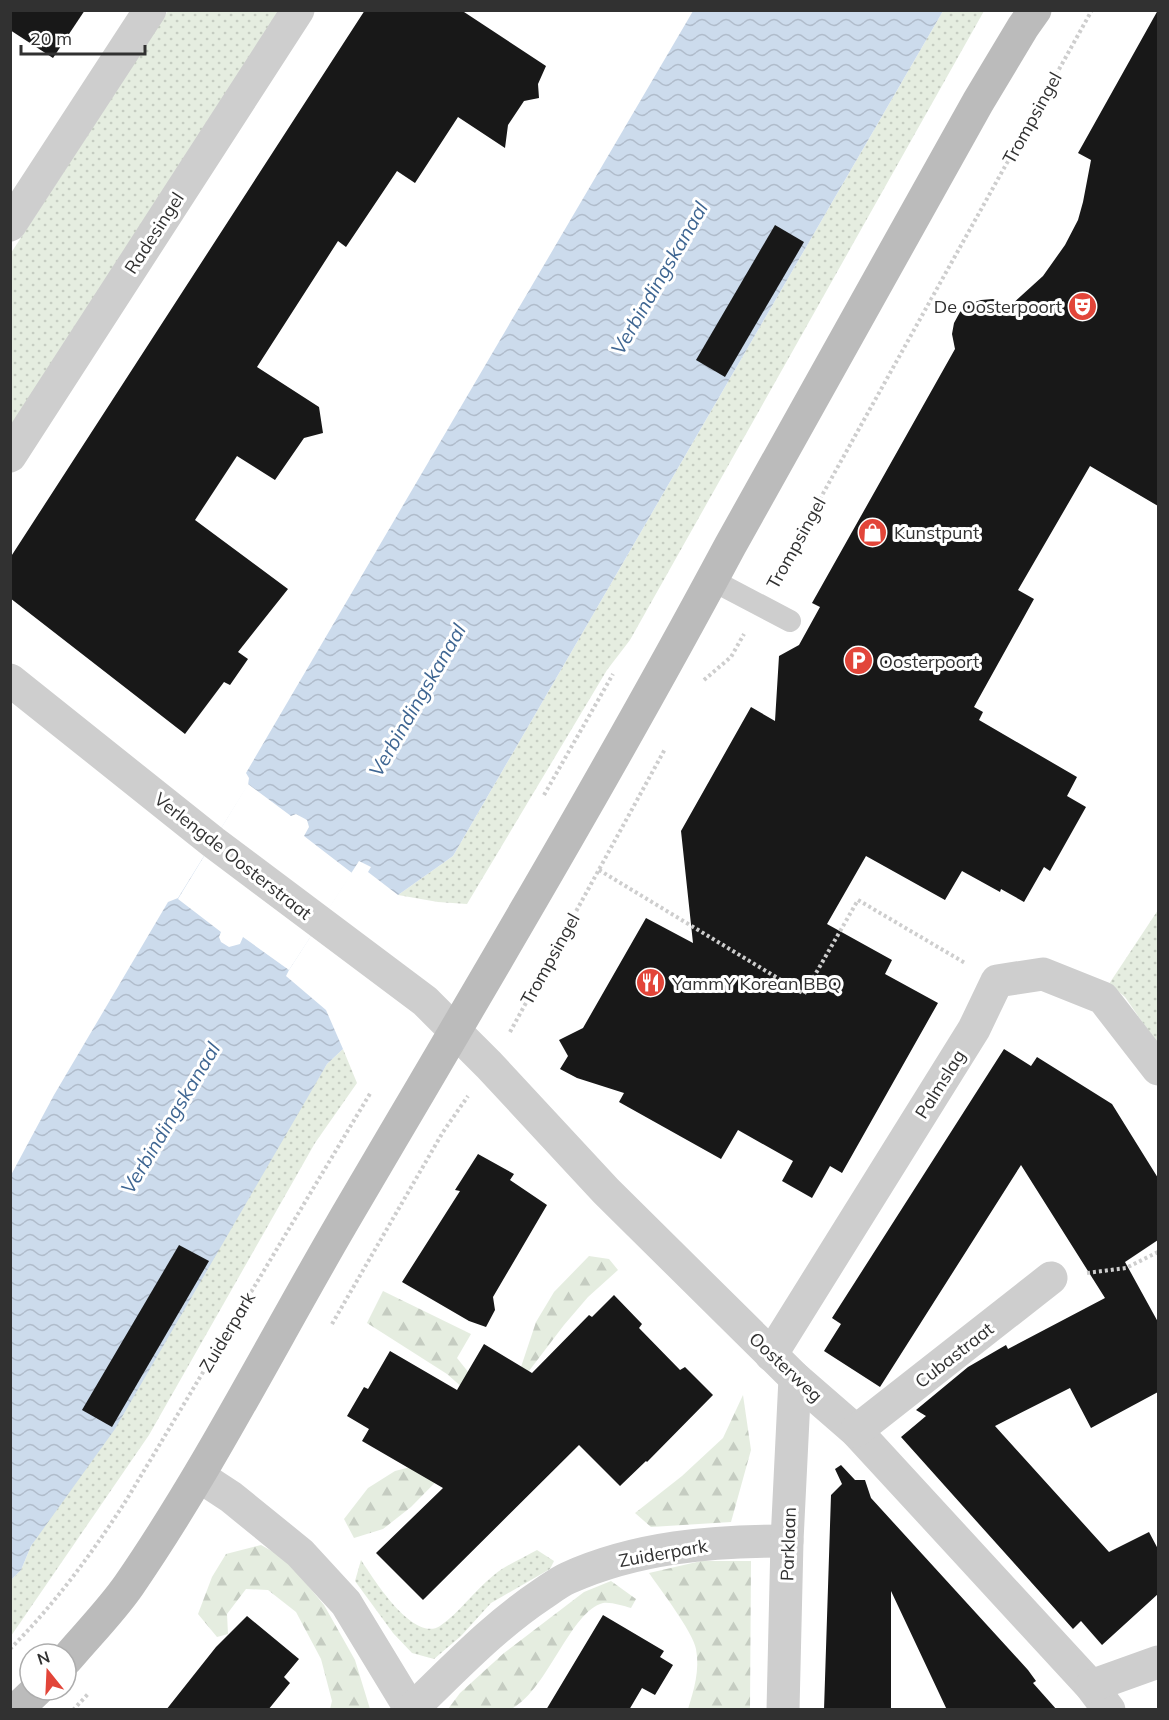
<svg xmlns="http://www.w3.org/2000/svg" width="1169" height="1720" viewBox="0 0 1169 1720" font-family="Mulish,sans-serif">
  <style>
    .grass { fill: url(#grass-dots) }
    .forest { fill: url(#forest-firs) }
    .water { fill: url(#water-waves) }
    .pier { fill: #fff }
    .building { fill: #181818 }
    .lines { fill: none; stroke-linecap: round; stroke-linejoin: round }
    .path { stroke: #cecece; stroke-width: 4; stroke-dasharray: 3 3; stroke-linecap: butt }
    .service { stroke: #cecece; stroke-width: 22 }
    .minor { stroke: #cecece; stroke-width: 33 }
    .secondary { stroke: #bbb; stroke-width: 33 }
    .labels { text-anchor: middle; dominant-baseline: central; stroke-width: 6; stroke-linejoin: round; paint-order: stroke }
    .street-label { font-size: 18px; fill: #313131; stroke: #fff }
    .poi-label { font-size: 18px; fill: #313131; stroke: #fff; text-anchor: start }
    .water-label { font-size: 20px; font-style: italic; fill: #3f6692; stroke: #fff }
  </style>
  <defs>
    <pattern id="grass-dots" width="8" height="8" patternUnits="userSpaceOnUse" patternTransform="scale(1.5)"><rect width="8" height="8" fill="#e5ede0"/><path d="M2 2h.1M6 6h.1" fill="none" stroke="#c5ccc1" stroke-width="1.8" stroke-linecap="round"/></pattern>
    <pattern id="forest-firs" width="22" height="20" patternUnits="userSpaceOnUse" patternTransform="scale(1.5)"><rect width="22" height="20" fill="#e5ede0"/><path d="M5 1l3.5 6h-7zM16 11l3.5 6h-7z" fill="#c5ccc1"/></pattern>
    <pattern id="water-waves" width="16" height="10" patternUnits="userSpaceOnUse" patternTransform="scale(1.5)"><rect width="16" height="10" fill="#ccdbec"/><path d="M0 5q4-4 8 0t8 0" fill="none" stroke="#b0bccb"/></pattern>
  </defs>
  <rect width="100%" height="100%" fill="#fff"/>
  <g class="grass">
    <path d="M 168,11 L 282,11 L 11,427 L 11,253 Z"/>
    <path d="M 943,11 L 984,11 L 630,640 L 607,670 L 467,904 L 438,902 L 398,895 L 453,856 Z"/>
    <path d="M 1158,910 L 1158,1045 L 1125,997 L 1109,984 Z"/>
    <path d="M 343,1049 L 357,1083 L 315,1143 L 149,1435 L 11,1636 L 11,1580 L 21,1570 L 31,1546 L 327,1064 Z"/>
    <path d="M 537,1550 L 554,1561 L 550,1569 L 491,1603 L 461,1636 L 434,1659 L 412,1653 L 393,1633 L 355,1581 L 361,1560 C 373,1578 413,1643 440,1626 C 460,1612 474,1591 494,1575 C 506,1565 523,1558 537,1550 Z"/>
  </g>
  <g class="forest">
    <path d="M 589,1256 L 609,1259 L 618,1270 L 588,1297 L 564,1325 L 474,1443 L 411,1507 L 383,1529 L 354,1538 L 344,1519 L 368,1488 L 395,1471 L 422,1464 L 472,1396 L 447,1374 L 367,1323 L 383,1291 L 471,1334 L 457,1358 L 477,1383 L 521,1367 L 536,1322 L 554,1292 Z"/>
    <path d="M 743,1395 L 751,1450 L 731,1522 L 651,1527 L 635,1513 L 682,1476 L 723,1438 Z"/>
    <path d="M 261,1545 L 286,1559 L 324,1605 L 355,1660 L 370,1709 L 330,1709 L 332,1701 L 321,1659 L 296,1612 L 268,1590 L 246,1589 L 227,1614 L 228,1634 L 217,1637 L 198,1614 L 212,1577 L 226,1554 Z"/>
    <path d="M 701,1561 L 751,1561 L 750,1709 L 688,1709 C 694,1690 700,1670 696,1649 C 693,1632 660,1589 649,1573 Z"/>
    <path d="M 611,1581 L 636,1599 L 631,1608 C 623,1606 612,1602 603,1603 C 571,1611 548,1688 513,1708 C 505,1712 461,1710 448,1709 L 460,1693 L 504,1653 L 584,1592 Z"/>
  </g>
  <path class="water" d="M 693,11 L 943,11 L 453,856 L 398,895 L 368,872 L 371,867 L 359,861 L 289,970 L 286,976 L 326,1010 L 343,1049 L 327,1064 L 115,1429 L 31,1546 L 21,1570 L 11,1580 L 11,1175 L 54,1095 L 168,902 L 178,898 L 248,785 L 249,778 L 246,773 Z"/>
  <path class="pier" d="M 248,784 L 291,816 L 296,814 L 307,820 L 309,827 L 304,836 L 352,873 L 289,970 L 243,937 L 240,944 L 229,947 L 221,942 L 219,937 L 221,932 L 178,899 Z"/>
  <g class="building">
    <path d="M 10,10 L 85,10 L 53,58 L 10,30 Z"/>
    <path d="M 365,10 L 461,10 L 546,66 L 538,84 L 539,98 L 524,101 L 508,125 L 505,148 L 458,117 L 415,183 L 397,171 L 346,247 L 338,241 L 257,367 L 319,407 L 323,433 L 304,438 L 275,480 L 237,456 L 195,520 L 288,589 L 238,652 L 248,659 L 230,685 L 224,682 L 185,734 L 10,598 L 10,558 Z"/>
    <path d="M 1158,10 L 1158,506 L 1090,466 L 1018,590 L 1034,599 L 974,707 L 983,712 L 979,720 L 1077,777 L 1067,796 L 1086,807 L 1050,871 L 1044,867 L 1024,902 L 1001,889 L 1000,892 L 962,871 L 945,900 L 866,856 L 827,924 L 892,960 L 885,974 L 938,1003 L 842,1173 L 830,1166 L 812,1198 L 782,1181 L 793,1161 L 738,1130 L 721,1159 L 619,1102 L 624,1093 L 577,1078 L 560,1069 L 568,1056 L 559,1040 L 583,1028 L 646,918 L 693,943 L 681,831 L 751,707 L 775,721 L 779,656 L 799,645 L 820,607 L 812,603 L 955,349 L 952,334 L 954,323 L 960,312 L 969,304 L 981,300 L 993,299 L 1010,306 L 1043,276 L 1065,245 L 1078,220 L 1083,202 L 1091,160 L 1078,153 Z"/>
    <path d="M 775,225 L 804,242 L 725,377 L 696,360 Z"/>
    <path d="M 1004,1049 L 1031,1066 L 1037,1057 L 1112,1104 L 1158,1178 L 1158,1240 L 1125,1262 L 1158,1322 L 1158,1392 L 1091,1428 L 1070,1388 L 995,1426 L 1109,1552 L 1149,1532 L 1158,1549 L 1158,1594 L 1102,1645 L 1081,1621 L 1073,1629 L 901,1437 L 926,1416 L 916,1410 L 968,1367 L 1006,1345 L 1008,1349 L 1105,1298 L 1021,1165 L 880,1387 L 824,1351 L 841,1324 L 832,1318 Z"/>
    <path d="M 478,1154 L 514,1174 L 510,1180 L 547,1205 L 493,1297 L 495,1310 L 486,1327 L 469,1321 L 402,1282 L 460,1191 L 455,1190 Z"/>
    <path d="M 179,1245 L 209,1261 L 112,1427 L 82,1410 Z"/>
    <path d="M 614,1295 L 642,1324 L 639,1328 L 680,1370 L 685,1367 L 713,1395 L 647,1462 L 646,1461 L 620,1486 L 579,1445 L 423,1600 L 376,1553 L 443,1488 L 362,1441 L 369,1429 L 347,1416 L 364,1387 L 368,1389 L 390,1351 L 457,1390 L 484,1344 L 532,1373 L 589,1315 L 592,1317 Z"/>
    <path d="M 841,1465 L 855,1480 L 865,1480 L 871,1498 L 1028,1670 L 1036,1681 L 1033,1683 L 1057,1710 L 947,1710 L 891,1591 L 891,1710 L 824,1710 L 831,1495 L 842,1484 L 835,1469 Z"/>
    <path d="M 603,1615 L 664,1651 L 660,1657 L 673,1665 L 655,1695 L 642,1688 L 629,1710 L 546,1710 Z"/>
    <path d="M 247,1616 L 299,1659 L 284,1677 L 290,1683 L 268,1710 L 166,1710 L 216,1647 Z"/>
  </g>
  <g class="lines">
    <g class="path">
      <path d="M 776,578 L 1092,10"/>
      <path d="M 704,680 L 731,657 L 744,634"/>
      <path d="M 544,795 L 613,674"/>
      <path d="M 599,870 L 804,994 L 858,900 L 965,963"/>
      <path d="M 510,1032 L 665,749"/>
      <path d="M 1087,1273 L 1126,1268 L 1158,1252"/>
      <path d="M 332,1324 L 443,1132 L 468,1096"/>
      <path d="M 10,1649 C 55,1604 93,1552 127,1499 L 371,1092"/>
      <path d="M 73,1710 L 89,1693"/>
    </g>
    <path class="service" d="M 712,580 L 790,621"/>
    <g class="minor">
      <path d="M 10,225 L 150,10"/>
      <path d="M 10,456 L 298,10"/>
      <path d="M 10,680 L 213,842 L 425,1001 L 489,1065 L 606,1191 L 795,1378 L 856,1431 L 1091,1686 L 1109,1710"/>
      <path d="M 771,1355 L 974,1029 L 997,981 L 1043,974 L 1103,998 L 1158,1069"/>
      <path d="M 856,1431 L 1051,1278"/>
      <path d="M 199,1476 L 231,1497 L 300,1553 L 346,1603 L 411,1710"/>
      <path d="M 1091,1686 L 1158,1662"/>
      <path d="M 411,1710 C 453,1670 493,1627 541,1595 C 550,1589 559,1582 568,1578 C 637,1547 712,1541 787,1541"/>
      <path d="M 783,1710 L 787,1541 L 795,1378"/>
    </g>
    <g class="secondary">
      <path d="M 66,1660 C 87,1635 111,1611 129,1585 C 208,1470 271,1345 341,1225 C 473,1000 607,776 730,546 L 978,102 L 1023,27 L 1035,10"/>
      <path d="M 16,1710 L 37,1690"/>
    </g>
  </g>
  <defs>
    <symbol id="theatre-disc" viewBox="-11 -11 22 22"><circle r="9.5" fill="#e24539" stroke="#fff"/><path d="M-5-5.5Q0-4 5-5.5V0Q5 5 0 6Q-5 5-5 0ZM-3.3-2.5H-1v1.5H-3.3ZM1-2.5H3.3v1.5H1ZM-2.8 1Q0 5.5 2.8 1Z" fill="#fff"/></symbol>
    <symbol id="shop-disc" viewBox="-11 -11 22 22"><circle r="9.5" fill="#e24539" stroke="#fff"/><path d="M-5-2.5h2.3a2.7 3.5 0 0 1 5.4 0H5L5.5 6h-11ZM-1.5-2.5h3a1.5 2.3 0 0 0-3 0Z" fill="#fff"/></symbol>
    <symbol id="parking-disc" viewBox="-11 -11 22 22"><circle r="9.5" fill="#e24539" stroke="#fff"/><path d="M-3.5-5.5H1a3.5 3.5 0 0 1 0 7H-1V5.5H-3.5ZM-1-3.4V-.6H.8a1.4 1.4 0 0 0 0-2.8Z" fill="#fff"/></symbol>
    <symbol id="restaurant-disc" viewBox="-11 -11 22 22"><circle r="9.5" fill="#e24539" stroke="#fff"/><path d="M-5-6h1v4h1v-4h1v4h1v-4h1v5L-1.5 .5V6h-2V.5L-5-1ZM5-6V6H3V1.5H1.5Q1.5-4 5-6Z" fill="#fff"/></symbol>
  </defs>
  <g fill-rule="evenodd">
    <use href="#theatre-disc" x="1066" y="290" width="33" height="33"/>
    <use href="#shop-disc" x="856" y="516" width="33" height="33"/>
    <use href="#parking-disc" x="842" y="644" width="33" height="33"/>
    <use href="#restaurant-disc" x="634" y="966" width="33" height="33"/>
  </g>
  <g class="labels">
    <g class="street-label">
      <text transform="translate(1032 118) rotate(-61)">Trompsingel</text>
      <text transform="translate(154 233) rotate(-57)">Radesingel</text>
      <text transform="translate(796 543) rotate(-61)">Trompsingel</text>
      <text transform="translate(233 856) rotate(38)">Verlengde Oosterstraat</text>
      <text transform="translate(550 959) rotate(-61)">Trompsingel</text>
      <text transform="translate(940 1084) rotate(-58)">Palmslag</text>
      <text transform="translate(227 1332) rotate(-59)">Zuiderpark</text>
      <text transform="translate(954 1355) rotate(-38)">Cubastraat</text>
      <text transform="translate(786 1367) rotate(43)">Oosterweg</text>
      <text transform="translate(788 1544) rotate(-88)">Parklaan</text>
      <text transform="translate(663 1553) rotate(-10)">Zuiderpark</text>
    </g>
    <g class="poi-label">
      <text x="1062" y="306" text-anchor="end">De Oosterpoort</text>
      <text x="894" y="532">Kunstpunt</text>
      <text x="879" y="661">Oosterpoort</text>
      <text x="672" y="983">YammY Korean BBQ</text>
    </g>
    <g class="water-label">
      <text transform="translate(659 278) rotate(-60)">Verbindingskanaal</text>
      <text transform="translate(417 700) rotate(-60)">Verbindingskanaal</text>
      <text transform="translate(170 1118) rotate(-59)">Verbindingskanaal</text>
    </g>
  </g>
  <rect width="1169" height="1720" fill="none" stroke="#313131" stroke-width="24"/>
  <g transform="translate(48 1672) rotate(342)"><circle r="28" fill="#ffffff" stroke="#adadad" stroke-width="1.5"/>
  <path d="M0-4.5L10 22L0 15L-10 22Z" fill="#e24539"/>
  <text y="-9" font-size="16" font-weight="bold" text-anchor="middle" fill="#313131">N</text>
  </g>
  <path d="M21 45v9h124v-9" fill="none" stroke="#313131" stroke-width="3"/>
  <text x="30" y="45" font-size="18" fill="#313131" stroke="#ffffff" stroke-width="4.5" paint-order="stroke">20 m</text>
</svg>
